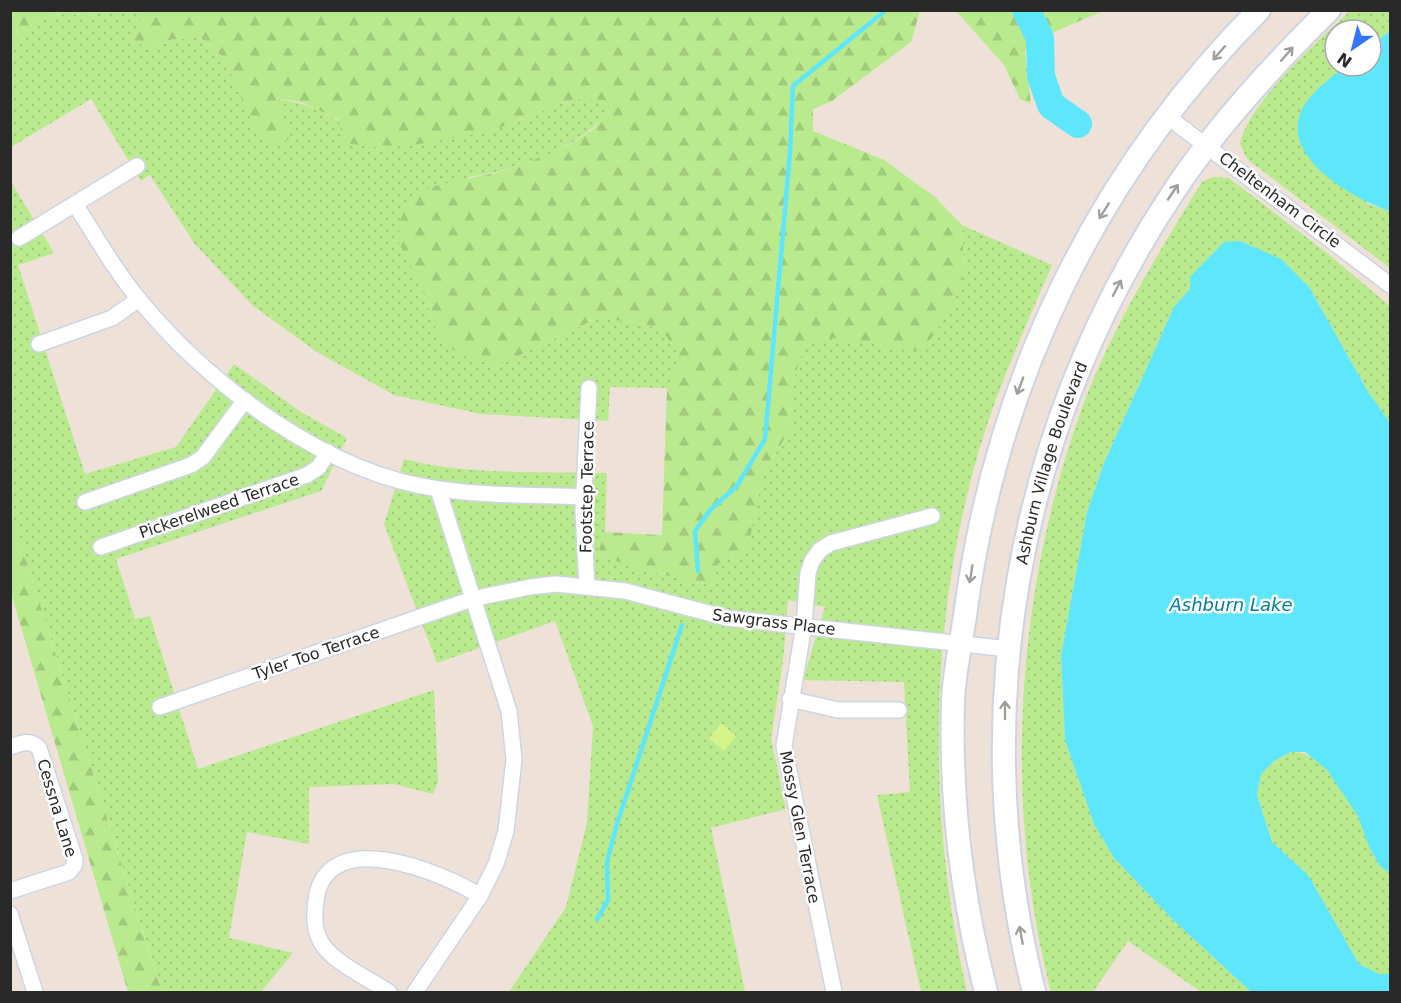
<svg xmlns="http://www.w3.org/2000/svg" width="1401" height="1003" viewBox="0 0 1401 1003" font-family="'DejaVu Sans',sans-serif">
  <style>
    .grass { fill: url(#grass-dots) }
    .forest { fill: url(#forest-firs) }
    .pitch { fill: #d4f388 }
    .water { fill: #5ee7fc }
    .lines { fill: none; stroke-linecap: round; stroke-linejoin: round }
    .stream { stroke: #5ee7fc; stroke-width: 4.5 }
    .river { stroke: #5ee7fc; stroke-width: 28 }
    .street-casing { stroke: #cdd5e4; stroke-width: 18 }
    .secondary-casing { stroke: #cdd5e4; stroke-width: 26 }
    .street { stroke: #fff; stroke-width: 15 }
    .secondary { stroke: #fff; stroke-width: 22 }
    .oneway { stroke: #9f9f9f }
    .labels { text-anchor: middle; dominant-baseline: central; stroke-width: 5; stroke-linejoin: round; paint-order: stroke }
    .street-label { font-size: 16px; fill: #292929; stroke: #fff }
    .water-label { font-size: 18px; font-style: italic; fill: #017d9e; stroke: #fff }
  </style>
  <defs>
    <pattern id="grass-dots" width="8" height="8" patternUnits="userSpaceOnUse" patternTransform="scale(1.5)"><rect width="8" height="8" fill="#baea8e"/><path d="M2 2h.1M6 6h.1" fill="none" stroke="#a0c97a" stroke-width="1.8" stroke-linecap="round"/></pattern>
    <pattern id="forest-firs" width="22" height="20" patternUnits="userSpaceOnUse" patternTransform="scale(1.5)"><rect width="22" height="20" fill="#baea8e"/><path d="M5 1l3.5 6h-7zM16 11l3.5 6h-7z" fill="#a0c97a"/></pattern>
  </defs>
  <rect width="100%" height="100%" fill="#ede1d8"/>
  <g class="grass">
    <path d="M 98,11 L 146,11 L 148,50 L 168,40 L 200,37 L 224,58 L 242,98 C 308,96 329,114 382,148 L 489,132 L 574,99 L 605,99 L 609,113 C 572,151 521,169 469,177 L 422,289 L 437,331 L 499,365 L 598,318 L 645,324 L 662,330 L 682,359 L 667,388 L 610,387 L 608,421 L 481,414 L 394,395 L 317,352 L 252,305 L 194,243 L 150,175 L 141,181 L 91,99 L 11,147 L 11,44 C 36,16 54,10 92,16 Z"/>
    <path d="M 1350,11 L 1390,11 L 1390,31 L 1371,45 L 1371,30 L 1335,30 L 1335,66 L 1345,66 L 1312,95 L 1301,112 L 1368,204 L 1390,211 L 1390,268 L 1247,159 L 1240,144 C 1248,103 1319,40 1350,11 Z"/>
    <path d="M 1213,177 L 1229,178 L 1328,254 L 1390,306 L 1390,423 L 1367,390 L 1309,287 L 1280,259 L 1190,289 L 1174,307 L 1104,463 L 1087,512 L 1061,656 L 1065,740 L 1094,824 L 1114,858 L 1172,919 L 1251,992 L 1201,992 L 1128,941 L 1093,992 L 1051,992 C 1004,810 1015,606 1075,428 C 1104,340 1154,260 1202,182 Z"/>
    <path d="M 10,180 L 54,253 L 18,265 L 85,474 L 176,447 L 234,364 L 301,412 L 347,438 L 321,491 L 116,559 L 135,619 L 150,616 L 198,769 L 434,690 L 438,782 L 433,794 L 394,784 L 309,787 L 309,844 L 247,832 L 229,938 L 293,953 L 261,992 L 162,992 L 11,512 Z"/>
    <path d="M 962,225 L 1052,265 C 1026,325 998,387 979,450 C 928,624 927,816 967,992 L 921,992 L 877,795 L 910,792 L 904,682 L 803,680 L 825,607 L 788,600 L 783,662 L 771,738 L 786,809 L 711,828 L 745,992 L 509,992 L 566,907 L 587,823 L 593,726 L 555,621 L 437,663 L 384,524 L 404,459 C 469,476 540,471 607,473 L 605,532 L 597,555 L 643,570 L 713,586 L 718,564 L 744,551 L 763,474 L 791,428 L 790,391 L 804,347 L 825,337 L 869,342 L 964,271 Z"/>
    <path d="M 1292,752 C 1321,752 1343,789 1357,813 C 1369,836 1365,855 1390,873 L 1390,974 L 1379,974 L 1359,964 L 1308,875 L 1272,842 L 1257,795 L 1261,774 L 1274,761 Z"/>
  </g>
  <g class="forest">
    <path d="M 11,10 L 98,10 L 98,11 L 92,16 C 54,10 36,16 11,44 Z"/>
    <path d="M 146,10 L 920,11 L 911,42 L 832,101 L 813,109 L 813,131 L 884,160 L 935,197 L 962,225 L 964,271 L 947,315 L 922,351 L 825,337 L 804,347 L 790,391 L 791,428 L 763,474 L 750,539 L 744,551 L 718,564 L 713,586 L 643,570 L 597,555 L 605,532 L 662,535 L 667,388 L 681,359 L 662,330 L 645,324 L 598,318 L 499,365 L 472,360 L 450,348 L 437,331 L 422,289 L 398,241 L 401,218 L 413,195 L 438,185 L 499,172 L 529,162 L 567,146 L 591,131 L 609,113 L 605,100 L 574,99 L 489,132 L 413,145 L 382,148 L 345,143 L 338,119 L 301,102 L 276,98 L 291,137 L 273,149 L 254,127 L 224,58 L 200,37 L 168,40 L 148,50 L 132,38 Z"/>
    <path d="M 956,11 L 1103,11 L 1052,33 L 1025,51 L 1031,104 L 1020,99 L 1004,65 Z"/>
    <path d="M 11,512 L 152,961 L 162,992 L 128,992 L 11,593 Z"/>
  </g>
  <path class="pitch" d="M 721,723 L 736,736 L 724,751 L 709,738 Z"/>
  <g class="water">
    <path d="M 1390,31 L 1390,211 C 1356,200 1281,159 1301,112 C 1308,94 1330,79 1345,66 L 1371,66 L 1371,45 Z"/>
    <path d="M 1240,241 L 1281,259 L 1309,287 L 1367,390 L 1390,423 L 1390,873 L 1380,866 L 1369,847 L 1358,816 L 1327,770 L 1305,752 L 1291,752 L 1274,761 L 1261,774 L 1257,795 L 1272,842 L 1308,875 L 1359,964 L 1379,974 L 1390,974 L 1390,992 L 1251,992 L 1172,919 L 1114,858 L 1094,824 L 1065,740 L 1061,656 L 1087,512 L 1104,463 L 1174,307 L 1190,289 L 1190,277 L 1224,242 Z"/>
  </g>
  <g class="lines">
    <g class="stream">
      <path d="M 698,571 L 695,531 L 711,509 L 737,486 L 765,439 L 790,152 L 793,86 L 886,10"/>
      <path d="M 597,919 L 608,900 L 607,862 L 617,824 L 682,625"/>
    </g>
    <path class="river" d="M 1026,10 L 1040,38 L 1041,76 L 1051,105 L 1078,124"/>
    <defs>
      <g id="street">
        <path d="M 1168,117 L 1390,285"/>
        <path d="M 75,204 C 96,237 116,272 141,302 C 212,387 327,474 439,489 C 487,496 536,495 584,497"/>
        <path d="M 19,238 L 137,166"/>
        <path d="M 39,344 L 112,318 L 139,299"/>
        <path d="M 85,502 L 191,465 L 203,457 L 245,400"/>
        <path d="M 101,547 L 307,475 L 319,467 L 328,452"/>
        <path d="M 587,586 L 583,511 L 589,388"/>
        <path d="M 790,699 L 838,710 L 899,710"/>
        <path d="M 160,707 L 472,599 L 530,587 L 556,584 L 625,591 L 727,618 L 1009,649"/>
        <path d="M 10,747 C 22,743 30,739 39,748 L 75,859 L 74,866 L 69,872 L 10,891"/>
        <path d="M 10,914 L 35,992"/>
        <path d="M 389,992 C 370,980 338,964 325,948 C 313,933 314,917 316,900 C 326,824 442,872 480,896"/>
        <path d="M 415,992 L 480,896 L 496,864 L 506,831 L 514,759 L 509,711 L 438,489"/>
        <path d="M 834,992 L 784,746 L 804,625 L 808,573 L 812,561 L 820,550 L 831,543 L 932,516"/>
      </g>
      <g id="secondary">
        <path d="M 986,992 C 962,898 950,798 953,701 C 954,673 961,644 965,616 C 995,385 1094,176 1259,10"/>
        <path id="s1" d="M 1034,992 C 965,715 1016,429 1174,191 C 1217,126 1273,65 1329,10"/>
      </g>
    </defs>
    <use href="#street" class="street-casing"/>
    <use href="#secondary" class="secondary-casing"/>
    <use href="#street" class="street"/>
    <use href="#secondary" class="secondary"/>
  </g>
  <defs><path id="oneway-shaft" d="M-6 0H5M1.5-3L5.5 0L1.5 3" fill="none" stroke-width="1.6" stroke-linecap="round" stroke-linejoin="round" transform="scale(1.5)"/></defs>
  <g class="oneway">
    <use href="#oneway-shaft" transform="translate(1219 53) rotate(131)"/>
    <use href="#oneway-shaft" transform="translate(1287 54) rotate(-49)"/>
    <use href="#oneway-shaft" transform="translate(1173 192) rotate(-56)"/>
    <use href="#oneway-shaft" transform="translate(1104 211) rotate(122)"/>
    <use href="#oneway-shaft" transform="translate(1117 288) rotate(-62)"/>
    <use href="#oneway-shaft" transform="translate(1020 386) rotate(111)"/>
    <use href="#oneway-shaft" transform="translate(971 574) rotate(99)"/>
    <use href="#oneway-shaft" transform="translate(1005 710) rotate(-90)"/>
    <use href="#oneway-shaft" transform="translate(1021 935) rotate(-101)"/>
  </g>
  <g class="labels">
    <g class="street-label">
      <text transform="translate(1280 200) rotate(37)">Cheltenham Circle</text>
      <text stroke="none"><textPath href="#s1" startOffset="537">Ashburn Village Boulevard</textPath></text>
      <text transform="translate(587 487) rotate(-89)">Footstep Terrace</text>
      <text transform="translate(219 506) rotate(-19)">Pickerelweed Terrace</text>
      <text transform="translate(774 622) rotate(7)">Sawgrass Place</text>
      <text transform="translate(316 653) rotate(-19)">Tyler Too Terrace</text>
      <text transform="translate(57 808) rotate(73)">Cessna Lane</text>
      <text transform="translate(800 827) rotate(79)">Mossy Glen Terrace</text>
    </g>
    <g class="water-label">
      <text x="1231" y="604">Ashburn Lake</text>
    </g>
  </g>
  <rect width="1401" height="1003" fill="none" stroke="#292929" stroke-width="24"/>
  <g transform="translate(1353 48) rotate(215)"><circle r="28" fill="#ffffff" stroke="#a9a9a9" stroke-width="1.5"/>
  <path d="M0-4.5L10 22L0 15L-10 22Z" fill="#3375ff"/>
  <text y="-9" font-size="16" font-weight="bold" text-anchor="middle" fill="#292929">N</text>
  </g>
</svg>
